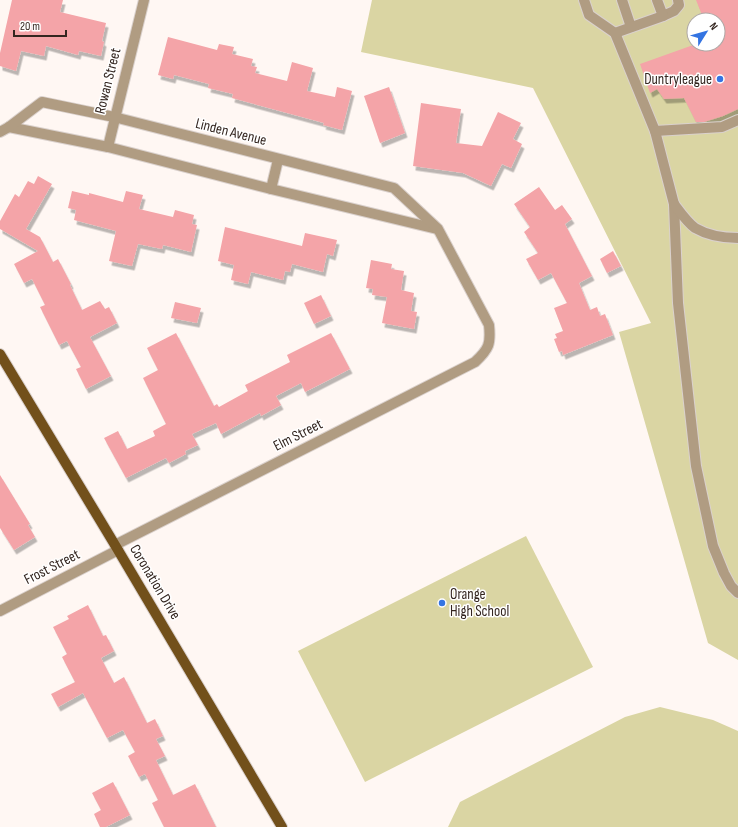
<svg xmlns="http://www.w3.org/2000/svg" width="738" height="827" viewBox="0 0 738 827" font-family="'Sofia Sans Condensed',sans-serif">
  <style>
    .green { fill: #dad5a3; fill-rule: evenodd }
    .building { fill: #f4a4a8; filter: url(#shadow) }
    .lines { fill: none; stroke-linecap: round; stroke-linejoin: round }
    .minor-casing { stroke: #dad1cd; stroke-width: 12 }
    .major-casing { stroke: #dad1cd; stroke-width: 12 }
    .minor { stroke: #b09c82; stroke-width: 10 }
    .major { stroke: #72501b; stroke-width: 10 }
    .poi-dot { fill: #3474e2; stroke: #fff; stroke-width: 1.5 }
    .labels { text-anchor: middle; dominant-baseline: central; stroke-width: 3; stroke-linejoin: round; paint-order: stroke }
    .poi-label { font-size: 15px; fill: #342620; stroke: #fff; text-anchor: end }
    .street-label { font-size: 15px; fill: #342620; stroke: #fff }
  </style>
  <defs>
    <filter id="shadow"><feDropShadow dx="2.5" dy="4.5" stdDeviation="0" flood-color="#0004"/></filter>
  </defs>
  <rect width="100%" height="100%" fill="#fff7f3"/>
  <g class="green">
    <path d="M 372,0 L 738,0 L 738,660 L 708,643 L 619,332 L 651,323 L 533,88 L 361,52 ZM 694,20 L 718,20 L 718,44 L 694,44 Z"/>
    <path d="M 526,536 L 593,667 L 365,782 L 298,651 Z"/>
    <path d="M 660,707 L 713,720 L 738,731 L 738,827 L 448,827 L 460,802 L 625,717 Z"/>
  </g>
  <g class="building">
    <path d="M 12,0 L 63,0 L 60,12 L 106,23 L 102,41 L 104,42 L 101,56 L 79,51 L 78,55 L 46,46 L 44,56 L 21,51 L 16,71 L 0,66 L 0,53 Z"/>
    <path d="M 696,0 L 738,0 L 738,109 L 723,116 L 704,122 L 696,122 L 684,98 L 664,99 L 657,89 L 650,93 L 640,64 L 696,44 L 718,44 L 718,20 L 704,20 Z"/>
    <path d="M 168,37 L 217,50 L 219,44 L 234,47 L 232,54 L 253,59 L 251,66 L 257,67 L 255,73 L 287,81 L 292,62 L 313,68 L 307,91 L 335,97 L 337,87 L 352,91 L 342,130 L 323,125 L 324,123 L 232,98 L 233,94 L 208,88 L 209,84 L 174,75 L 173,79 L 158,75 Z"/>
    <path d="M 389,87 L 405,133 L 380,143 L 364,96 Z"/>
    <path d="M 421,103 L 461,109 L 456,143 L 482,146 L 498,112 L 521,123 L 513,139 L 522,144 L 511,168 L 502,164 L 491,186 L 463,173 L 413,166 Z"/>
    <path d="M 38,176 L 52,184 L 26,229 L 40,237 L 53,262 L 58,259 L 71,284 L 70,285 L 82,310 L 100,301 L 105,309 L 109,307 L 117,323 L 90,337 L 111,376 L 86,389 L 76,369 L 81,367 L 67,341 L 59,345 L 40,307 L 45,305 L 32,279 L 24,283 L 14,264 L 38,251 L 0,229 L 0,221 L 15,194 L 19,197 L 28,181 L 34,184 Z"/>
    <path d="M 539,187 L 555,210 L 562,205 L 572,219 L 565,224 L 592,276 L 579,283 L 590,310 L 597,307 L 600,316 L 605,314 L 613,335 L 563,355 L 562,351 L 559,352 L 554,339 L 557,338 L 555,334 L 563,331 L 554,308 L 567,303 L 551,273 L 538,280 L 526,259 L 538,253 L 524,232 L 530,227 L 514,204 Z"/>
    <path d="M 72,191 L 89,195 L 89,193 L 123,202 L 126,191 L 143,195 L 139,209 L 173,217 L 175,210 L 194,215 L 192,224 L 197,225 L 191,252 L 163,245 L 162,249 L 138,244 L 132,266 L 109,261 L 116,231 L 74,220 L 76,210 L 68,208 Z"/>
    <path d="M 225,227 L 302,246 L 305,233 L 337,240 L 333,256 L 327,254 L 323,272 L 292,264 L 290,272 L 285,271 L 283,280 L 251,272 L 248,284 L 231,280 L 234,265 L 218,261 Z"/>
    <path d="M 613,251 L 621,266 L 607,273 L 600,259 Z"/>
    <path d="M 371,260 L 392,264 L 391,269 L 404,271 L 401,290 L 414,293 L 411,311 L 417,312 L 414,329 L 382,323 L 387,297 L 372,295 L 373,289 L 366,288 Z"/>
    <path d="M 321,295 L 331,316 L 314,324 L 304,303 Z"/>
    <path d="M 175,302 L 201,308 L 197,323 L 171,318 Z"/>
    <path d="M 176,333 L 214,406 L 217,404 L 219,407 L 248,391 L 245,385 L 290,362 L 287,355 L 331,333 L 350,369 L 305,392 L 301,383 L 276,396 L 281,405 L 261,416 L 260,413 L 221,434 L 216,423 L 192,434 L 198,445 L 185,451 L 186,454 L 169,463 L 166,458 L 126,478 L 104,438 L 118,431 L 127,449 L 155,436 L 153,431 L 166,424 L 143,378 L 158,370 L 147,348 Z"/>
    <path d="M 0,475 L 30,524 L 28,525 L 35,537 L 14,550 L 0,528 Z"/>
    <path d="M 88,605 L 103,636 L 106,635 L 114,651 L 101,658 L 114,683 L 124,677 L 147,723 L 155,719 L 163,736 L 156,739 L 165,756 L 156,760 L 173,795 L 195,784 L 216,827 L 164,827 L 152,803 L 158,800 L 145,774 L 139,777 L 128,756 L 135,752 L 123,730 L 107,738 L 83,693 L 58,707 L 51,694 L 75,682 L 62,657 L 67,654 L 53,627 L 69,619 L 67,616 Z"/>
    <path d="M 113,782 L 130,815 L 106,827 L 100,827 L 94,814 L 101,810 L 92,793 Z"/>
  </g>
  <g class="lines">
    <defs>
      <g id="minor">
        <path d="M 584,0 L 589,15 L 615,33 L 655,131 L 662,158 L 674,204 L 678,303 L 696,466 L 713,546 L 724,573 L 731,586 L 738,593"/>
        <path d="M 622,0 L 631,27"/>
        <path d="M 663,16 L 674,11 L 679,5 L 678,0"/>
        <path d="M 615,33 L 663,16 L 657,0"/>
        <path d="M 9,127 L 108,147 L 271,189 L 437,229"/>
        <path d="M 655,131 L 722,127 L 738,120"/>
        <path d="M 0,132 L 9,127 L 42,102 L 114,117 L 394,188 L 438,229 L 489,325 C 491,344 489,349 475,362 L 115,545"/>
        <path d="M 108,147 L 144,0"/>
        <path d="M 271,189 L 278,160"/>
        <path d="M 674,204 C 680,212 687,222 695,228 C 707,235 724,238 738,238"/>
        <path d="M 0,611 L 118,550"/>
      </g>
      <path id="major" d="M 0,354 L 115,545 L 282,827"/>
    </defs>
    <use href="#minor" class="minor-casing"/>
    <use href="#major" class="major-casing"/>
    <use href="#minor" class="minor"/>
    <use href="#major" class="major"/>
  </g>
  <g class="poi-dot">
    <circle cx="720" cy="79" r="4"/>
    <circle cx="442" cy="603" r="4"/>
  </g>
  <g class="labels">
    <g class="poi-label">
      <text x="712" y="79">Duntryleague</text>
      <text x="450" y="594" text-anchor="start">Orange<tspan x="450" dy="17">High School</tspan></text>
    </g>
    <g class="street-label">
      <text transform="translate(108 81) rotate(-76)">Rowan Street</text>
      <text transform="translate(231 132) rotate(14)">Linden Avenue</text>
      <text transform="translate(298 435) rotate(-27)">Elm Street</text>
      <text transform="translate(52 567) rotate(-27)">Frost Street</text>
      <text transform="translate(155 582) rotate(59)">Coronation Drive</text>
    </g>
  </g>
  <g transform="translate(706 32) rotate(53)"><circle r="19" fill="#ffffff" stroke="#aea8a6"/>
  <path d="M0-3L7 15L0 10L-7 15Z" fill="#3474e2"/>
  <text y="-6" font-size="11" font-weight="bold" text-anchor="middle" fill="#342620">N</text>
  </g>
  <path d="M14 30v6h52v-6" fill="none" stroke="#342620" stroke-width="2"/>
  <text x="20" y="30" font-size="12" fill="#342620" stroke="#ffffff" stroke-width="3" paint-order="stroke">20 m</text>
</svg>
